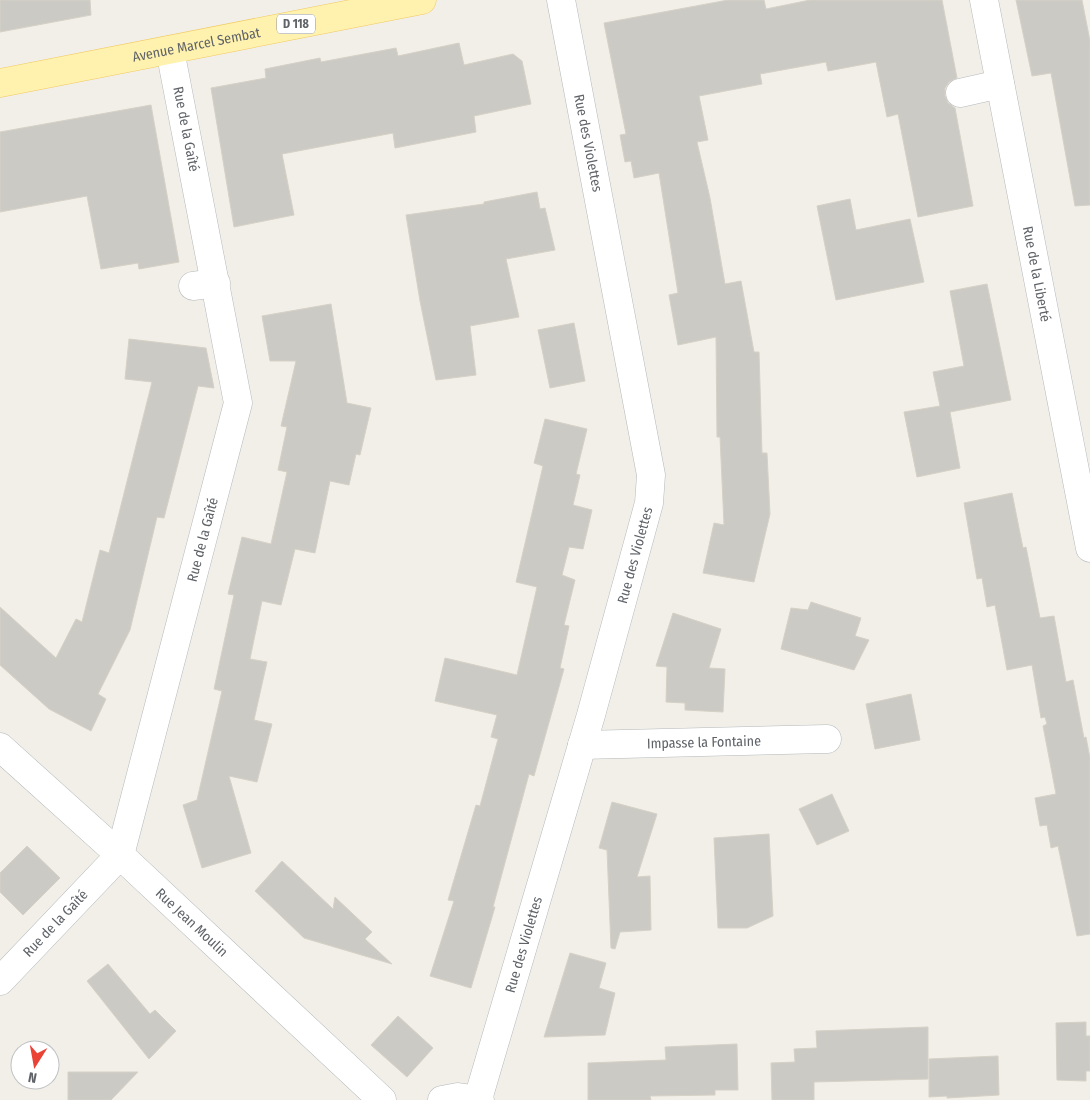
<svg xmlns="http://www.w3.org/2000/svg" width="1090" height="1100" viewBox="0 0 1090 1100" font-family="'Fira Sans Condensed',sans-serif">
  <style>
    .building { fill: #cccac5; stroke: #d6d1c6 }
    .lines { fill: none; stroke-linecap: round; stroke-linejoin: round }
    .minor-casing { stroke: #b5b8bc; stroke-width: 29 }
    .major-casing { stroke: #f2c960; stroke-width: 29 }
    .minor { stroke: #fff; stroke-width: 28 }
    .major { stroke: #fff2af; stroke-width: 28 }
    .labels { text-anchor: middle; dominant-baseline: central; stroke-width: 5; stroke-linejoin: round; paint-order: stroke }
    .shield { fill: #fff; stroke: #8f9295; stroke-width: 1 }
    .shield-label { font-size: 12px; font-weight: bold; fill: #5f6368 }
    .street-label { font-size: 14px; fill: #5f6368; stroke: #fff }
  </style>
  <rect width="100%" height="100%" fill="#f1efe8"/>
  <g class="building">
    <path d="M 0,0 L 90,0 L 91,15 L 0,32 Z"/>
    <path d="M 728,0 L 764,0 L 766,9 L 810,0 L 942,0 L 957,78 L 949,82 L 945,88 L 945,96 L 948,103 L 955,108 L 973,206 L 918,217 L 898,114 L 887,117 L 876,62 L 828,71 L 826,62 L 760,74 L 762,84 L 699,96 L 708,140 L 697,142 L 710,198 L 725,284 L 741,281 L 754,352 L 759,352 L 762,453 L 767,453 L 770,514 L 754,582 L 703,573 L 714,523 L 724,525 L 720,437 L 717,437 L 716,337 L 678,345 L 669,295 L 678,293 L 659,173 L 634,178 L 631,161 L 625,162 L 620,135 L 626,134 L 604,23 Z"/>
    <path d="M 1016,0 L 1082,0 L 1090,41 L 1090,205 L 1075,206 L 1051,73 L 1032,76 Z"/>
    <path d="M 459,43 L 464,65 L 513,54 L 522,61 L 531,104 L 474,116 L 476,132 L 395,148 L 393,133 L 282,154 L 294,215 L 234,227 L 211,88 L 266,78 L 265,69 L 320,58 L 321,62 L 396,48 L 398,56 Z"/>
    <path d="M 151,105 L 179,262 L 139,269 L 138,263 L 101,269 L 87,196 L 0,212 L 0,132 Z"/>
    <path d="M 537,192 L 540,209 L 545,208 L 555,250 L 506,259 L 519,317 L 470,326 L 476,375 L 436,380 L 420,301 L 406,215 L 484,204 L 484,202 Z"/>
    <path d="M 850,199 L 856,230 L 910,219 L 924,282 L 836,300 L 817,206 Z"/>
    <path d="M 987,284 L 1011,400 L 950,412 L 960,468 L 917,477 L 904,412 L 940,406 L 933,372 L 964,366 L 950,291 Z"/>
    <path d="M 331,304 L 347,403 L 371,408 L 360,455 L 356,454 L 349,485 L 330,481 L 315,553 L 295,549 L 281,605 L 262,601 L 250,659 L 267,662 L 254,720 L 272,724 L 257,782 L 229,776 L 251,853 L 202,868 L 183,805 L 197,800 L 222,691 L 214,689 L 234,595 L 228,594 L 242,537 L 271,544 L 287,472 L 278,470 L 287,427 L 281,426 L 296,361 L 270,361 L 262,316 Z"/>
    <path d="M 574,323 L 585,381 L 550,388 L 538,330 Z"/>
    <path d="M 129,339 L 206,348 L 214,388 L 198,386 L 164,518 L 157,517 L 130,630 L 98,694 L 106,699 L 91,731 L 49,709 L 0,665 L 0,607 L 56,658 L 76,619 L 82,622 L 100,550 L 109,553 L 152,382 L 125,379 Z"/>
    <path d="M 545,419 L 587,429 L 576,474 L 580,475 L 573,505 L 592,510 L 583,549 L 569,547 L 562,575 L 575,580 L 564,625 L 569,626 L 560,668 L 564,669 L 534,776 L 529,774 L 493,907 L 495,907 L 471,988 L 430,976 L 454,901 L 448,900 L 476,805 L 480,806 L 498,739 L 491,737 L 497,715 L 435,701 L 445,658 L 517,675 L 537,587 L 516,582 L 543,466 L 534,463 Z"/>
    <path d="M 1012,493 L 1023,548 L 1026,547 L 1040,618 L 1054,616 L 1066,682 L 1073,680 L 1084,738 L 1086,737 L 1090,758 L 1090,934 L 1077,936 L 1058,846 L 1051,848 L 1047,825 L 1040,826 L 1035,798 L 1056,794 L 1043,726 L 1047,724 L 1045,717 L 1041,718 L 1032,665 L 1007,670 L 995,605 L 987,607 L 982,578 L 977,579 L 964,503 Z"/>
    <path d="M 811,602 L 861,618 L 855,636 L 869,640 L 854,670 L 781,649 L 791,608 L 808,610 Z"/>
    <path d="M 673,613 L 721,629 L 709,668 L 725,669 L 723,712 L 685,710 L 685,703 L 666,702 L 667,667 L 656,666 Z"/>
    <path d="M 911,694 L 920,740 L 875,749 L 866,704 Z"/>
    <path d="M 832,794 L 849,831 L 817,845 L 799,809 Z"/>
    <path d="M 612,802 L 657,814 L 637,877 L 650,876 L 651,930 L 620,932 L 615,949 L 611,948 L 607,850 L 599,848 Z"/>
    <path d="M 769,834 L 773,916 L 747,928 L 718,928 L 714,838 Z"/>
    <path d="M 27,846 L 60,878 L 23,915 L 0,892 L 0,873 Z"/>
    <path d="M 282,861 L 333,909 L 335,897 L 372,932 L 365,939 L 392,964 L 304,938 L 255,891 Z"/>
    <path d="M 570,953 L 606,963 L 599,988 L 615,993 L 605,1035 L 544,1037 Z"/>
    <path d="M 108,964 L 150,1014 L 155,1010 L 176,1031 L 149,1059 L 87,981 Z"/>
    <path d="M 398,1016 L 433,1048 L 407,1077 L 371,1045 Z"/>
    <path d="M 1086,1022 L 1086,1036 L 1090,1036 L 1090,1071 L 1086,1071 L 1086,1081 L 1057,1080 L 1056,1023 Z"/>
    <path d="M 928,1027 L 928,1079 L 814,1082 L 814,1100 L 772,1100 L 771,1063 L 795,1062 L 794,1049 L 817,1048 L 816,1031 Z"/>
    <path d="M 737,1044 L 738,1090 L 715,1090 L 715,1095 L 650,1096 L 651,1100 L 588,1100 L 588,1063 L 666,1060 L 665,1047 Z"/>
    <path d="M 998,1056 L 999,1095 L 947,1098 L 947,1096 L 929,1097 L 929,1059 Z"/>
    <path d="M 68,1072 L 138,1072 L 111,1100 L 68,1100 Z"/>
  </g>
  <g class="lines">
    <defs>
      <g id="minor">
        <path id="s1" d="M 984,0 L 1090,548"/>
        <path d="M 960,93 L 1000,84"/>
        <path d="M 193,286 L 216,283"/>
        <path id="s2" d="M 582,745 L 827,739"/>
        <path id="s3" d="M 0,747 L 120,855 L 382,1100"/>
        <path id="s4" d="M 0,981 L 120,855 L 238,403 L 170,50"/>
        <path id="s5" d="M 478,1099 L 591,715 L 649,503 L 651,475 L 561,0"/>
        <path d="M 442,1100 L 458,1097 L 480,1100"/>
      </g>
      <g id="major">
        <path id="s6" d="M 0,83 L 422,0"/>
      </g>
    </defs>
    <use href="#minor" class="minor-casing"/>
    <use href="#major" class="major-casing"/>
    <use href="#minor" class="minor"/>
    <use href="#major" class="major"/>
  </g>
  <g class="labels">
    <rect class="shield" x="277" y="14.5" width="38" height="19" rx="4"/>
    <g class="shield-label">
      <text x="296" y="24">D 118</text>
    </g>
    <g class="street-label">
      <text stroke="none"><textPath href="#s6" startOffset="200">Avenue Marcel Sembat</textPath></text>
      <text transform="translate(186 129) rotate(79)">Rue de la Gaîté</text>
      <text transform="translate(588 143) rotate(79)">Rue des Violettes</text>
      <text stroke="none"><textPath href="#s1" startOffset="279">Rue de la Liberté</textPath></text>
      <text stroke="none"><textPath href="#s4" startOffset="500">Rue de la Gaîté</textPath></text>
      <text stroke="none"><textPath href="#s5" startOffset="566">Rue des Violettes</textPath></text>
      <text stroke="none"><textPath href="#s2" startOffset="122">Impasse la Fontaine</textPath></text>
      <text stroke="none"><textPath href="#s4" startOffset="80">Rue de la Gaîté</textPath></text>
      <text stroke="none"><textPath href="#s3" startOffset="260">Rue Jean Moulin</textPath></text>
      <text stroke="none"><textPath href="#s5" startOffset="161">Rue des Violettes</textPath></text>
    </g>
  </g>
  <g transform="translate(35 1065) rotate(191)"><circle r="24" fill="#ffffff" stroke="#bfc1c3"/>
  <path d="M0-4L9 19L0 12L-9 19Z" fill="#ea4335"/>
  <text y="-8" font-size="14" font-weight="bold" text-anchor="middle" fill="#5f6368">N</text>
  </g>
</svg>
